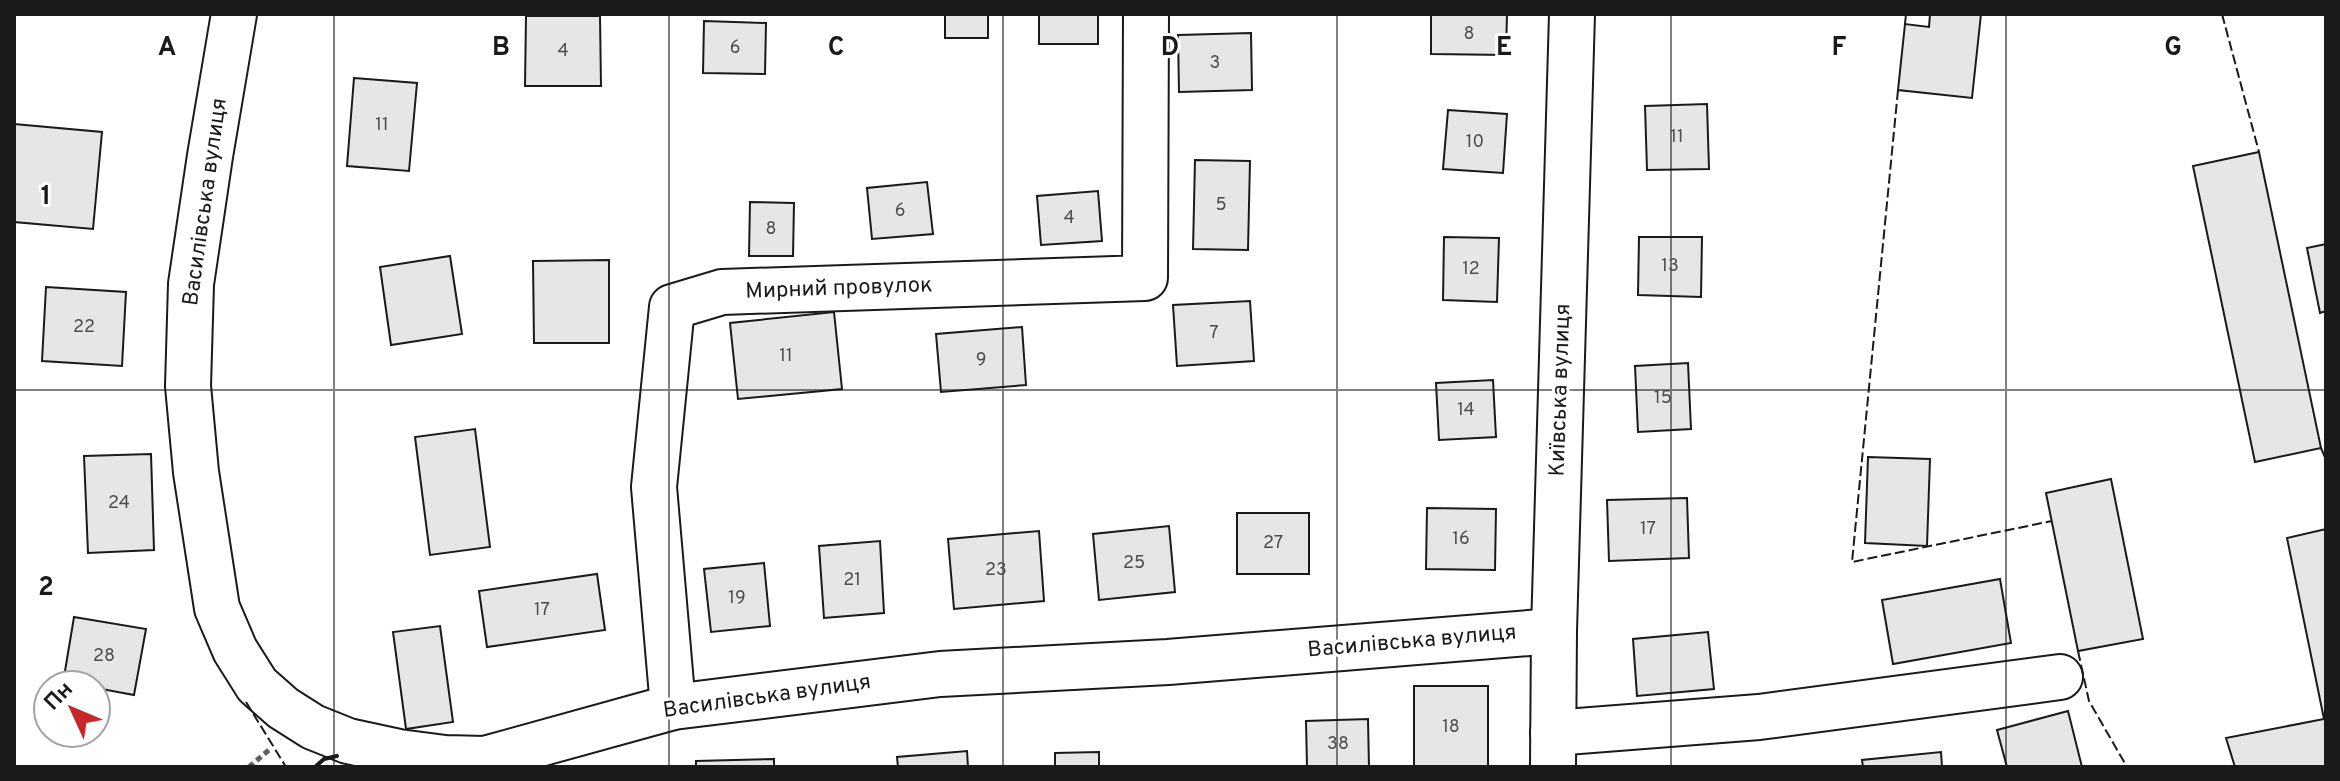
<svg xmlns="http://www.w3.org/2000/svg" width="2340" height="781" viewBox="0 0 2340 781" font-family="Overpass,sans-serif">
  <style>
    .building { fill: #e6e6e6; stroke: #1a1a1a; stroke-width: 2 }
    .lines { fill: none; stroke-linecap: round; stroke-linejoin: round }
    .minor-casing { stroke: #1a1a1a; stroke-width: 48 }
    .path { stroke: #5f5f5f; stroke-width: 5; stroke-dasharray: 6 4; stroke-linecap: butt }
    .minor { stroke: #fff; stroke-width: 44 }
    .fence { stroke: #1a1a1a; stroke-width: 2; stroke-dasharray: 10 4; stroke-linecap: butt }
    .wall { stroke: #1a1a1a; stroke-width: 4 }
    .grid { fill: none; stroke: #1a1a1a; stroke-width: 2; stroke-opacity: 0.55 }
    .labels { text-anchor: middle; dominant-baseline: central; stroke-width: 6; stroke-linejoin: round; paint-order: stroke }
    .number-label { font-size: 18px; fill: #4d4d4d }
    .street-label { font-size: 22px; fill: #1a1a1a; stroke: #fff }
    .grid-label { font-size: 26px; text-anchor: middle; font-weight: bold; fill: #1a1a1a; stroke: #fff; stroke-width: 6; stroke-linejoin: round; paint-order: stroke }
  </style>
  <rect width="100%" height="100%" fill="#fff"/>
  <g class="building">
    <rect x="945" y="14" width="43" height="24"/>
    <rect x="1039" y="14" width="59" height="30"/>
    <path d="M 1431,14 L 1507,14 L 1506,55 L 1431,54 Z"/>
    <path d="M 1930,14 L 1981,14 L 1972,98 L 1898,90 L 1905,24 L 1929,27 Z"/>
    <path d="M 526,16 L 600,16 L 601,86 L 525,86 Z"/>
    <path d="M 704,21 L 766,23 L 765,74 L 703,73 Z"/>
    <path d="M 1251,33 L 1252,90 L 1179,92 L 1178,35 Z"/>
    <path d="M 354,78 L 417,83 L 409,171 L 347,166 Z"/>
    <path d="M 1707,104 L 1709,169 L 1647,170 L 1645,106 Z"/>
    <path d="M 1448,110 L 1507,114 L 1503,173 L 1443,169 Z"/>
    <path d="M 14,124 L 102,132 L 93,229 L 14,222 Z"/>
    <path d="M 2259,152 L 2321,448 L 2255,462 L 2193,166 Z"/>
    <path d="M 1195,160 L 1250,161 L 1248,250 L 1193,249 Z"/>
    <path d="M 927,182 L 933,234 L 872,239 L 867,188 Z"/>
    <path d="M 1098,191 L 1102,241 L 1041,245 L 1037,196 Z"/>
    <path d="M 750,202 L 794,203 L 793,256 L 749,256 Z"/>
    <path d="M 1444,237 L 1499,238 L 1497,302 L 1443,300 Z"/>
    <path d="M 1639,237 L 1702,237 L 1701,297 L 1638,295 Z"/>
    <path d="M 2326,244 L 2326,311 L 2320,313 L 2307,248 Z"/>
    <path d="M 450,256 L 462,334 L 391,345 L 380,267 Z"/>
    <path d="M 609,260 L 609,343 L 534,343 L 533,261 Z"/>
    <path d="M 46,287 L 126,292 L 122,366 L 42,361 Z"/>
    <path d="M 1250,301 L 1254,361 L 1177,366 L 1173,305 Z"/>
    <path d="M 834,312 L 842,389 L 738,399 L 730,323 Z"/>
    <path d="M 1022,327 L 1026,385 L 941,392 L 936,334 Z"/>
    <path d="M 1688,363 L 1691,429 L 1638,432 L 1635,366 Z"/>
    <path d="M 1493,380 L 1496,437 L 1439,440 L 1436,383 Z"/>
    <path d="M 475,429 L 490,547 L 430,555 L 415,437 Z"/>
    <path d="M 151,454 L 154,550 L 88,553 L 84,456 Z"/>
    <path d="M 1868,457 L 1930,459 L 1927,546 L 1865,543 Z"/>
    <path d="M 2111,479 L 2143,639 L 2078,651 L 2046,493 Z"/>
    <path d="M 1687,498 L 1689,558 L 1609,561 L 1607,500 Z"/>
    <path d="M 1427,508 L 1496,509 L 1495,570 L 1426,569 Z"/>
    <rect x="1237" y="513" width="72" height="61"/>
    <path d="M 1169,526 L 1175,592 L 1099,600 L 1093,534 Z"/>
    <path d="M 2326,529 L 2326,767 L 2235,767 L 2226,738 L 2324,719 L 2287,538 Z"/>
    <path d="M 1039,531 L 1044,601 L 954,609 L 948,539 Z"/>
    <path d="M 880,541 L 884,613 L 824,618 L 819,546 Z"/>
    <path d="M 764,563 L 770,626 L 711,632 L 704,569 Z"/>
    <path d="M 597,574 L 605,630 L 487,647 L 479,591 Z"/>
    <path d="M 2000,579 L 2011,643 L 1893,664 L 1882,600 Z"/>
    <path d="M 74,617 L 146,629 L 134,695 L 96,688 L 96,685 L 63,683 Z"/>
    <path d="M 440,626 L 453,722 L 406,729 L 393,632 Z"/>
    <path d="M 1708,632 L 1714,689 L 1637,696 L 1633,639 Z"/>
    <rect x="1414" y="686" width="74" height="81"/>
    <path d="M 2068,711 L 2082,767 L 2007,767 L 1997,730 Z"/>
    <path d="M 1368,719 L 1369,767 L 1307,767 L 1306,721 Z"/>
    <path d="M 967,751 L 968,767 L 898,767 L 897,757 Z"/>
    <path d="M 1099,752 L 1099,767 L 1055,767 L 1055,753 Z"/>
    <path d="M 1941,752 L 1942,767 L 1863,767 L 1862,760 Z"/>
    <path d="M 774,759 L 774,767 L 696,767 L 696,761 Z"/>
  </g>
  <g class="lines">
    <defs>
      <g id="minor">
        <path d="M 234,14 L 210,156 L 191,284 L 188,386 L 196,472 L 217,608 L 235,650 L 257,685 L 283,708 L 313,727 L 348,741 L 399,752 L 445,758 L 485,759 L 673,707 L 940,674 L 1168,662 L 1554,631"/>
        <path d="M 673,707 L 654,487 L 672,307 L 722,292 L 1145,278 L 1146,14"/>
        <path d="M 1553,733 L 1759,717 L 2060,677"/>
        <path d="M 1553,767 L 1554,631 L 1572,14"/>
      </g>
    </defs>
    <use href="#minor" class="minor-casing"/>
    <path class="path" d="M 249,767 L 270,749"/>
    <use href="#minor" class="minor"/>
    <g class="fence">
      <path d="M 2222,14 L 2259,152"/>
      <path d="M 1905,24 L 1906,14"/>
      <path d="M 1898,90 L 1852,562 L 2052,521"/>
      <path d="M 2321,448 L 2326,460"/>
      <path d="M 2078,651 L 2089,701 L 2127,767"/>
      <path d="M 246,702 L 286,767"/>
    </g>
    <path class="wall" d="M 315,767 L 324,759 L 337,756"/>
  </g>
  <path class="grid" d="M 334,14 L 334,767M 669,14 L 669,767M 1003,14 L 1003,767M 1337,14 L 1337,767M 1671,14 L 1671,767M 2006,14 L 2006,767M 14,390 L 2326,390"/>
  <g class="labels">
    <g class="number-label">
      <text x="1469" y="34">8</text>
      <text x="735" y="48">6</text>
      <text x="563" y="51">4</text>
      <text x="1215" y="63">3</text>
      <text x="382" y="125">11</text>
      <text x="1677" y="137">11</text>
      <text x="1475" y="142">10</text>
      <text x="1221" y="205">5</text>
      <text x="900" y="211">6</text>
      <text x="1069" y="218">4</text>
      <text x="771" y="229">8</text>
      <text x="1670" y="266">13</text>
      <text x="1471" y="269">12</text>
      <text x="84" y="327">22</text>
      <text x="1214" y="333">7</text>
      <text x="786" y="356">11</text>
      <text x="981" y="360">9</text>
      <text x="1663" y="398">15</text>
      <text x="1466" y="410">14</text>
      <text x="119" y="503">24</text>
      <text x="1648" y="529">17</text>
      <text x="1461" y="539">16</text>
      <text x="1273" y="543">27</text>
      <text x="1134" y="563">25</text>
      <text x="996" y="570">23</text>
      <text x="852" y="580">21</text>
      <text x="737" y="598">19</text>
      <text x="542" y="610">17</text>
      <text x="104" y="656">28</text>
      <text x="1451" y="727">18</text>
      <text x="1338" y="744">38</text>
    </g>
    <g class="street-label">
      <text transform="translate(206 202) rotate(-82)">Василівська вулиця</text>
      <text transform="translate(839 289) rotate(-2)">Мирний провулок</text>
      <text transform="translate(1561 390) rotate(-88)">Київська вулиця</text>
      <text transform="translate(1412 642) rotate(-5)">Василівська вулиця</text>
      <text transform="translate(767 697) rotate(-8)">Василівська вулиця</text>
    </g>
  </g>
  <g class="grid-label">
    <text x="167" y="55">A</text>
    <text x="501" y="55">B</text>
    <text x="836" y="55">C</text>
    <text x="1170" y="55">D</text>
    <text x="1504" y="55">E</text>
    <text x="1839" y="55">F</text>
    <text x="2173" y="55">G</text>
    <text x="46" y="204">1</text>
    <text x="46" y="595">2</text>
  </g>
  <rect width="2340" height="781" fill="none" stroke="#1a1a1a" stroke-width="32"/>
  <g transform="translate(72 709) rotate(314)"><circle r="38" fill="#ffffff" stroke="#a3a3a3" stroke-width="2"/>
  <path d="M0-6L14 30L0 20L-14 30Z" fill="#c62828"/>
  <text y="-12" font-size="22" font-weight="bold" text-anchor="middle" fill="#1a1a1a">Пн</text>
  </g>
</svg>
